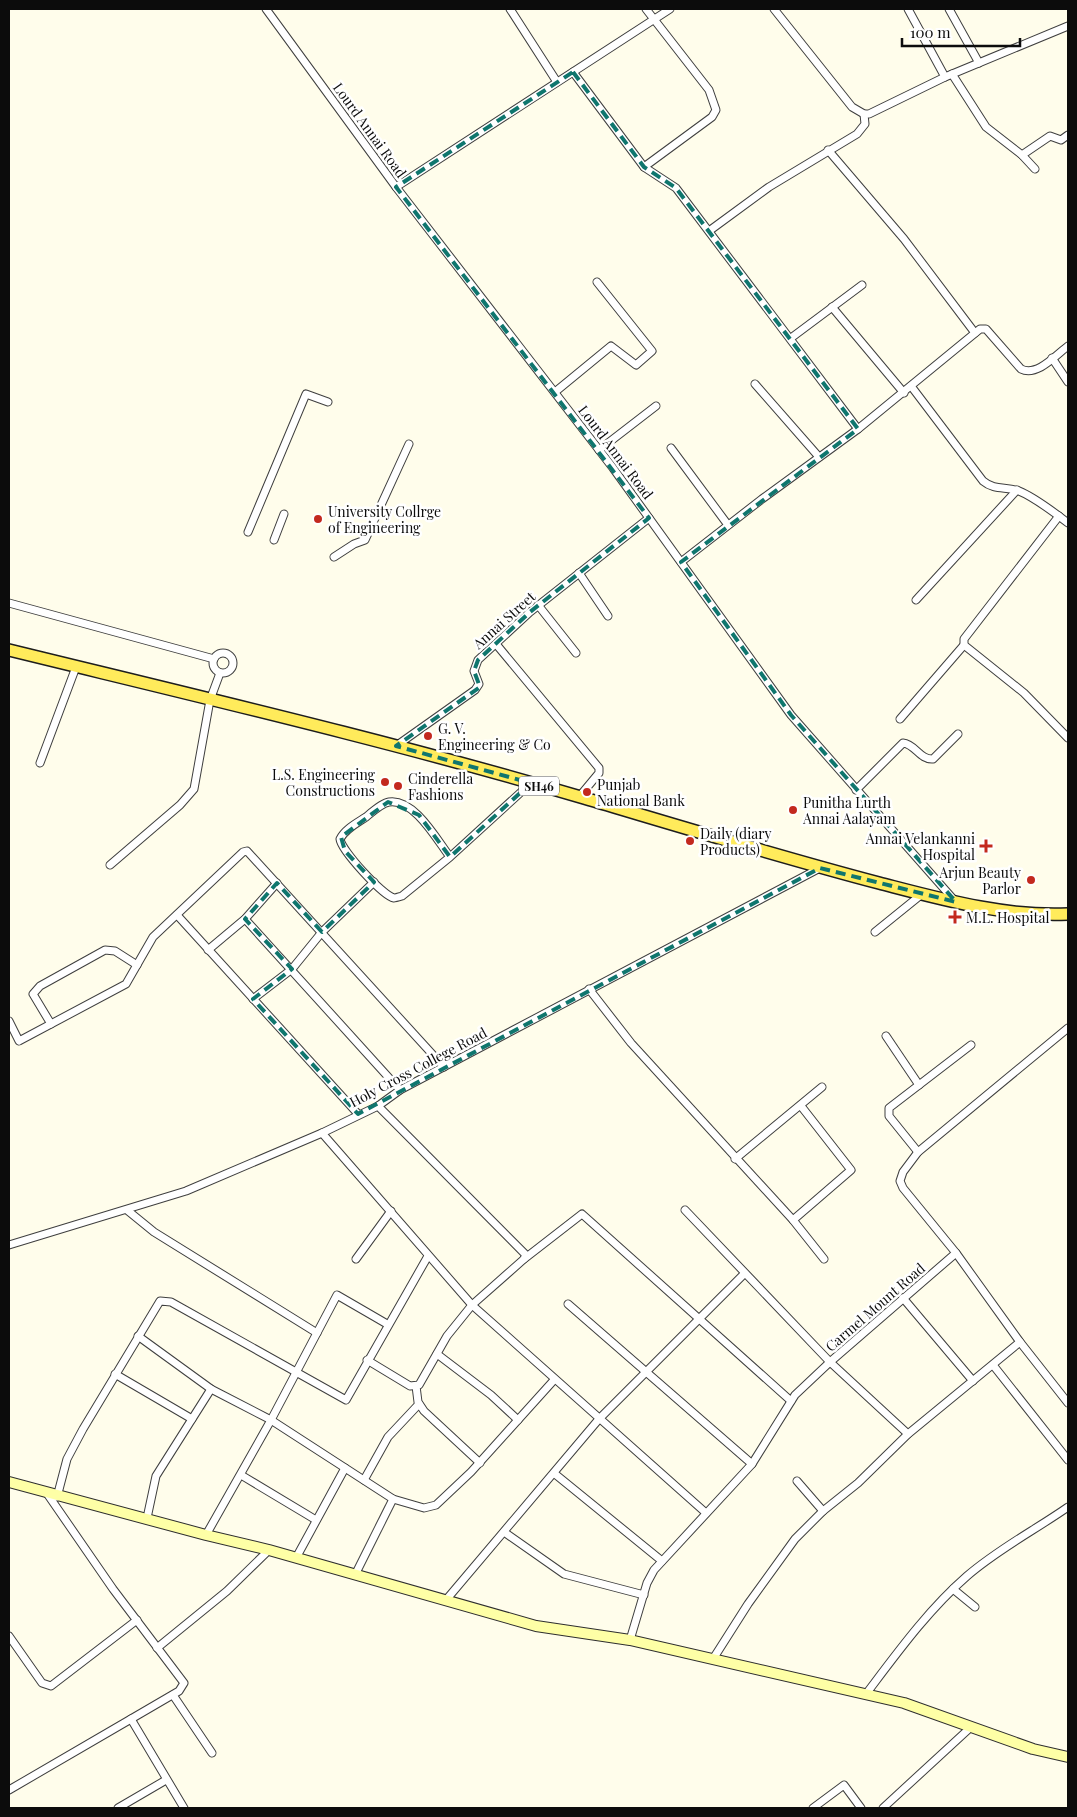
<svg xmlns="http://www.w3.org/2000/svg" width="1077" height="1817" viewBox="0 0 1077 1817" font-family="'Playfair Display',serif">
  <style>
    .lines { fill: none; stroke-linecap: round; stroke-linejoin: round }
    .street-casing { stroke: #3f3f3f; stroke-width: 9 }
    .secondary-casing { stroke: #2e2e2e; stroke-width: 12 }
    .primary-casing { stroke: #1d1d1d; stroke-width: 14 }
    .street { stroke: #fff; stroke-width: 7 }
    .secondary { stroke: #feffa6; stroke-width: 10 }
    .primary { stroke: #ffeb5b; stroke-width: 11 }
    .marked { fill: none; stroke: #0f766e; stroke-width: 4; stroke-dasharray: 10 6; stroke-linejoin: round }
    .poi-dot { fill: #c3291e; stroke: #fff; stroke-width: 2 }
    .labels { text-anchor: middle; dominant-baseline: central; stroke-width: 5; stroke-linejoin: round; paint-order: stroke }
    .shield { fill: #fff; stroke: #555; stroke-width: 1 }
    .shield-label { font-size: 12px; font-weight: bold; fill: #0c0c0c }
    .street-label { font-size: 14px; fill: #0c0c0c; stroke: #fff }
    .poi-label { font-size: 14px; fill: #0c0c0c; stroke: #fff; text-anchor: start }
  </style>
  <rect width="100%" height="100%" fill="#fffdeb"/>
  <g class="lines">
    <defs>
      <g id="street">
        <path d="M 266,9 L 396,187 L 613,468 L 791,715 L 954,900"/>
        <path d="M 510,9 L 557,82"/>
        <path d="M 774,9 L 852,107 L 864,114 L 869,114 L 945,77 L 1068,26"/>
        <path d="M 908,9 L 945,77"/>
        <path d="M 949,9 L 979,63"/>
        <path d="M 573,72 L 644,167 L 676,188 L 858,429"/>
        <path d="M 952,74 L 986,127 L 1022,155 L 1035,169"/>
        <path d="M 828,150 L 904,239 L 975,333"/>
        <path d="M 1022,155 L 1050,136 L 1061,140 L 1068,135"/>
        <path d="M 644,167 L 712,117 L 716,110 L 709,90 L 646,9"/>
        <path d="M 396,187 L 670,9"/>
        <path d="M 709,231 L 769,187 L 857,134 L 865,124 L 864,114"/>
        <path d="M 832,307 L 904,393"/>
        <path d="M 791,338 L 862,285"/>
        <path d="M 1052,358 L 1068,382"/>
        <path d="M 755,384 L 819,457"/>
        <path d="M 911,386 L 983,481 C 995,491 1006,486 1019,491 C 1034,497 1055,513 1068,523"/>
        <path d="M 555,392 L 611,346 L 636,365 L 652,351 L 597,282"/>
        <path d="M 671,448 L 728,525"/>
        <path d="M 599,450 L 656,406"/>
        <path d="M 1059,516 L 964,639 L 964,645 L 1024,693 L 1068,738"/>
        <path d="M 248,532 L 306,394 L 328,402"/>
        <path d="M 274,540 L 284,514"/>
        <path d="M 334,557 L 354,544 L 365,540 L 409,444"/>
        <path d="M 681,562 L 762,499 L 858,429 L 980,329 L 986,329 L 1021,369 C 1037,377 1056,355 1068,346"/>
        <path d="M 579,573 L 608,616"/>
        <path d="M 916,600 L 1017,490"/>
        <path d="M 9,603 L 214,659"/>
        <path d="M 538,605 L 576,653"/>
        <path d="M 496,644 L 599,768 L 599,773 L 579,797"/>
        <circle cx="223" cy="663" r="10"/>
        <path d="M 900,719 L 964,645"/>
        <path d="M 396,746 L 475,690 L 479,684 L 474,671 L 478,660 L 530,612 L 649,518"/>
        <path d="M 40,763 L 76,667"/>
        <path d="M 856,790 L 903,743 C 915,744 920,760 933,759 L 958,734"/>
        <path d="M 450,857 C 437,840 414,798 389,802 C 382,803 372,812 366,817 C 357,823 345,829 340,839 C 341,850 383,896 394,898 C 395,898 402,896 402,896 L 450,857 L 531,783"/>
        <path d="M 110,865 L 180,805 L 194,789 L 210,700 L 220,673"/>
        <path d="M 177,915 L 358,1114"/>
        <path d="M 245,919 L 400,1090"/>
        <path d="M 875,932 L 922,894"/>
        <path d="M 208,950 L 245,919 L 277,883"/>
        <path d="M 589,989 L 631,1043 L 793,1220 L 824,1259"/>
        <path d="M 253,999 L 292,969 L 322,932 L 374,882"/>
        <path d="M 9,1021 L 19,1041 L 126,984 L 153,937 L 243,852 L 247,851 L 444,1067"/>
        <path d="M 51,1024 L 33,994 L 40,986 L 105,950 L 115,951 L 137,965"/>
        <path d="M 886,1036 L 919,1085"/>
        <path d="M 322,1133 L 472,1305 L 706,1513"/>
        <path d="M 918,1152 L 889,1116 L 889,1108 L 971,1045"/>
        <path d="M 735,1159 L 822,1087"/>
        <path d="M 127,1210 L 154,1232 L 317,1333"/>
        <path d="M 685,1210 L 830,1362 L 908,1434"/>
        <path d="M 793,1220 L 851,1170 L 801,1106"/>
        <path d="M 9,1245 L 186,1191 L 322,1133 L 378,1106 L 400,1090 L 820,868"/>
        <path d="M 956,1253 L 1020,1342 L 1068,1403"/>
        <path d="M 356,1259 L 391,1211"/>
        <path d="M 524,1259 L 582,1214 L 791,1401"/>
        <path d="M 903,1298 L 973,1381"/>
        <path d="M 568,1304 L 752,1464"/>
        <path d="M 138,1336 L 211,1389"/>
        <path d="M 437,1354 L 491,1395 L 518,1420"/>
        <path d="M 367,1360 L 410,1386 L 419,1385 L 447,1336 L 472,1305 L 524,1259 L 526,1255 L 378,1106"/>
        <path d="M 993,1365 L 1068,1460"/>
        <path d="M 115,1374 L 192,1419"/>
        <path d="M 416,1386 L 418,1402 L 424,1411 L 480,1463"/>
        <path d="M 555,1474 L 662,1561"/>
        <path d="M 241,1475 L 316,1520"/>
        <path d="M 364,1480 L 388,1437 L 419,1404"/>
        <path d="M 797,1481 L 823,1511"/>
        <path d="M 46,1492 L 113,1589 L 184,1683 L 179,1691 L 131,1719 L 184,1808"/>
        <path d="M 57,1497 L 67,1459 L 83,1429 L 160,1301 L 171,1302 L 346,1400 L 428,1256"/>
        <path d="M 147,1518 L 156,1476 L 211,1389 L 271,1420 L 393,1499 L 424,1508 L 436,1505 L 471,1472 L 554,1380"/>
        <path d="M 504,1532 L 564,1574 L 644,1595"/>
        <path d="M 206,1535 L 271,1420 L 337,1295 L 387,1324"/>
        <path d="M 296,1558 L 345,1468"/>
        <path d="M 355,1575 L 393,1499"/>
        <path d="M 953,1589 L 975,1607"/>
        <path d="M 446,1600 L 599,1419 L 744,1274"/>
        <path d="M 9,1636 L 42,1683 L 51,1686 L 137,1620"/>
        <path d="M 630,1640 L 647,1583 L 654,1570 L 752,1464 L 795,1395 L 830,1362 L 956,1253 L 903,1188 L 900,1181 L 903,1172 L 918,1152 L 1068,1028"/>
        <path d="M 157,1648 L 227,1591 L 269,1550"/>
        <path d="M 713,1659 L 748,1604 L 795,1539 L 823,1511 L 858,1483 L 908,1434 L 1020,1342"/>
        <path d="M 866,1694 C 897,1653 928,1610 967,1576 C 998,1549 1035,1530 1068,1507"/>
        <path d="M 173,1695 L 212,1753"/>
        <path d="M 9,1790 L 131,1719"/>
        <path d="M 118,1808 L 166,1780"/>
        <path d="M 813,1808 L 844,1785 L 861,1808"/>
        <path d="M 883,1808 L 971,1727"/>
      </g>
      <path id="secondary" d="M 9,1482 L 206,1535 L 269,1550 L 536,1626 L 630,1640 L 904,1703 L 1033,1749 L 1068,1757"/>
      <path id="primary" d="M 9,650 C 201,697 394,742 584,798 C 682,827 780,857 879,883 C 941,899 1004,917 1068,914"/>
    </defs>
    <use href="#street" class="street-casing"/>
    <use href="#secondary" class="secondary-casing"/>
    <use href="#primary" class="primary-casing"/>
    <use href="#street" class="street"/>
    <use href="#secondary" class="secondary"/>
    <use href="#primary" class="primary"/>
  </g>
  <path class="marked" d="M 573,72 L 644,167 L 676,188 L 858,429 L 681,562 L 791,715 L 956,902 L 820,868 L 358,1114 L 253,999 L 292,969 L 245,919 L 277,883 L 322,932 L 374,882 L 345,851 L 341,837 L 388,802 L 419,815 L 450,857 L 531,783 L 396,746 L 480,687 L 474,671 L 478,660 L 530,612 L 649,518 L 396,187 Z"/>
  <g class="poi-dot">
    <circle cx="318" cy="519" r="5"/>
    <circle cx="428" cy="736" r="5"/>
    <circle cx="385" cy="782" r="5"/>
    <circle cx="398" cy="786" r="5"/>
    <circle cx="587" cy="792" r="5"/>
    <circle cx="793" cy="810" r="5"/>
    <circle cx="690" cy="841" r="5"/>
    <path d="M983.5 838.5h5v5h5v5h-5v5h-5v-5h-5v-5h5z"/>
    <circle cx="1031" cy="880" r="5"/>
    <path d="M952.5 909.5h5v5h5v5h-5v5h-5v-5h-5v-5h5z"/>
  </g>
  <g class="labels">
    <rect class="shield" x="519" y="776.5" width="40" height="19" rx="4"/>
    <g class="shield-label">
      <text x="539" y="786">SH46</text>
    </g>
    <g class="street-label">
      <text transform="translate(370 130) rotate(54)">Lourd Annai Road</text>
      <text transform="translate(616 452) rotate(53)">Lourd Annai Road</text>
      <text transform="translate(504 620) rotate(-42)">Annai Street</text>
      <text transform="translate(418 1067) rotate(-28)">Holy Cross College Road</text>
      <text transform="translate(875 1307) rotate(-41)">Carmel Mount Road</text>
    </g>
    <g class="poi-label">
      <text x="328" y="511">University Collrge<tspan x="328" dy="16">of Engineering</tspan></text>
      <text x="438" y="728">G. V.<tspan x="438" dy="16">Engineering &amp; Co</tspan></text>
      <text x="375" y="774" text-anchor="end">L.S. Engineering<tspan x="375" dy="16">Constructions</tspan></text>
      <text x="408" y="778">Cinderella<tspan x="408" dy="16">Fashions</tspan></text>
      <text x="597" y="784">Punjab<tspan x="597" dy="16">National Bank</tspan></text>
      <text x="803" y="802">Punitha Lurth<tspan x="803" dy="16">Annai Aalayam</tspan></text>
      <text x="700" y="833">Daily (diary<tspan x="700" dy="16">Products)</tspan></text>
      <text x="975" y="838" text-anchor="end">Annai Velankanni<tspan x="975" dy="16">Hospital</tspan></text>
      <text x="1021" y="872" text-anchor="end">Arjun Beauty<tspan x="1021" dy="16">Parlor</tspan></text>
      <text x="966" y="917">M.L. Hospital</text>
    </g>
  </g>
  <rect width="1077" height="1817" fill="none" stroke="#0c0c0c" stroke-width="20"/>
  <path d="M902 38v8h118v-8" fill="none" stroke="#0c0c0c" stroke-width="2.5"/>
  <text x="910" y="38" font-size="15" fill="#0c0c0c" stroke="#ffffff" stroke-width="4" paint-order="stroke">100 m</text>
</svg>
